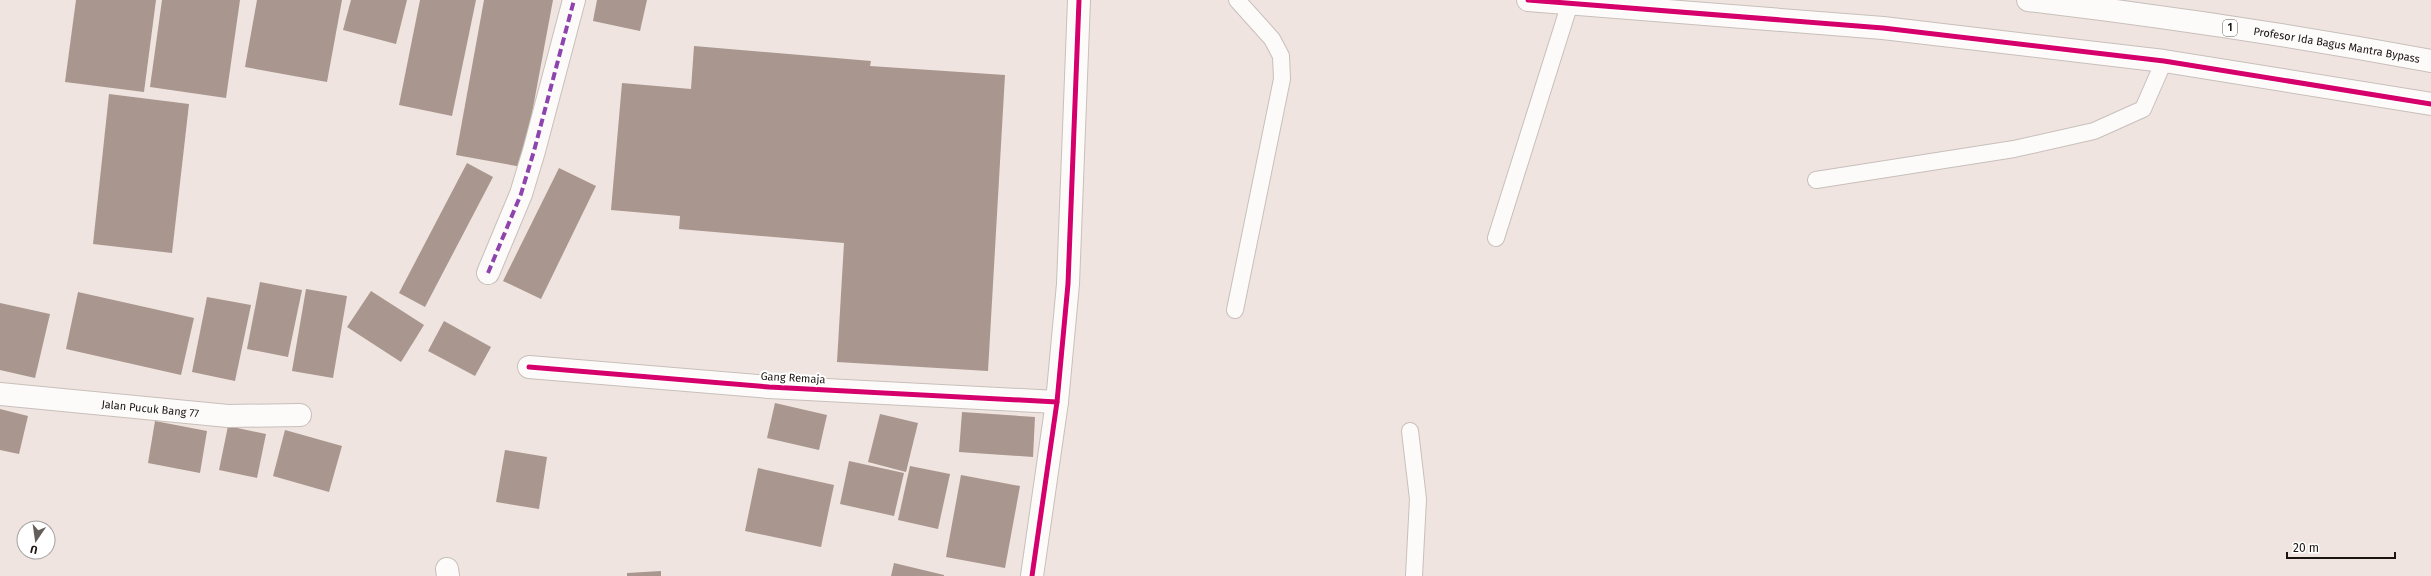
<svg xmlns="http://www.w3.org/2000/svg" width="2431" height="576" viewBox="0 0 2431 576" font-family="'Fira Sans',sans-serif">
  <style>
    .building { fill: #a9968e }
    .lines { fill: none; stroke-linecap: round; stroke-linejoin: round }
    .lane-casing { stroke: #c8bfbb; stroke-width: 18 }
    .street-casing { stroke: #c8bfbb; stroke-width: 24 }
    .secondary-casing { stroke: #c8bfbb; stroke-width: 24 }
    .highway-casing { stroke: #c8bfbb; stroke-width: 24 }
    .lane { stroke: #fdfbfa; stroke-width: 16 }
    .street { stroke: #fdfbfa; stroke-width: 22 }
    .secondary { stroke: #fdfbfa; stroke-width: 22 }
    .highway { stroke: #fdfbfa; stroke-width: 22 }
    .quiet { stroke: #8e44ad; stroke-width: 4; stroke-dasharray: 8 4; stroke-linecap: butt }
    .cycleway-casing { stroke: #fff; stroke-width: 8 }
    .cycleway { stroke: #d6006c; stroke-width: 5 }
    .labels { text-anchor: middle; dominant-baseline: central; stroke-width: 4; stroke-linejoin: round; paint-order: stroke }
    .shield { fill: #fff; stroke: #5f5a58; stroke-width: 1 }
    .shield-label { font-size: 10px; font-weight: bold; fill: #1b1411 }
    .street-label { font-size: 11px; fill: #1b1411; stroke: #fff }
  </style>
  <rect width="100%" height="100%" fill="#efe4df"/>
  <g class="building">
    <path d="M 76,0 L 156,0 L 144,92 L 65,82 Z"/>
    <path d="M 162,0 L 240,0 L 226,98 L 150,87 Z"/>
    <path d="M 257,0 L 342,0 L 327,82 L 245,67 Z"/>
    <path d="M 351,0 L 407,0 L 396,44 L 343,30 Z"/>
    <path d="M 420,0 L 476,0 L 452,116 L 399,105 Z"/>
    <path d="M 484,0 L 553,0 L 522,167 L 456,155 Z"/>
    <path d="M 597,0 L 647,0 L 640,31 L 593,21 Z"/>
    <path d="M 694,46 L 871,61 L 870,66 L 1005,75 L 988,371 L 837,362 L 844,243 L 679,229 L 680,216 L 611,210 L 622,83 L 691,89 Z"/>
    <path d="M 109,94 L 189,104 L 172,253 L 93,244 Z"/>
    <path d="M 467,163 L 493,177 L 425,307 L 399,293 Z"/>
    <path d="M 559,168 L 596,186 L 541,299 L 503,281 Z"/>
    <path d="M 260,282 L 302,290 L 288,357 L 247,349 Z"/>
    <path d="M 306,289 L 347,296 L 333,378 L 292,371 Z"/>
    <path d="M 371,291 L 424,325 L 401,362 L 347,327 Z"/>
    <path d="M 78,292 L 194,318 L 181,375 L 66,349 Z"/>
    <path d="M 207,297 L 251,305 L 235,381 L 192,372 Z"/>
    <path d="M 0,303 L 50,314 L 35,378 L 0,370 Z"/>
    <path d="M 444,321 L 491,347 L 475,376 L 428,351 Z"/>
    <path d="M 775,403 L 827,415 L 819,450 L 767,438 Z"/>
    <path d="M 0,409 L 28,416 L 19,454 L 0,450 Z"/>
    <path d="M 962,412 L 1035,417 L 1033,457 L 959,452 Z"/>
    <path d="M 880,414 L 918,423 L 906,472 L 868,462 Z"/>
    <path d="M 155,421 L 207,431 L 200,473 L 148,463 Z"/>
    <path d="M 228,426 L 266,434 L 257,478 L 219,470 Z"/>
    <path d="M 285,430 L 342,446 L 329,492 L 273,476 Z"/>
    <path d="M 505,450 L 547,457 L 539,509 L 496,502 Z"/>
    <path d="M 849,461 L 904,473 L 894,516 L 840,504 Z"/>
    <path d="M 910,466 L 950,474 L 938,529 L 898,520 Z"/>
    <path d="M 758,468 L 834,485 L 821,547 L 745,531 Z"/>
    <path d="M 961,475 L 1020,486 L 1005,568 L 946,557 Z"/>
    <path d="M 894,563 L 944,575 L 944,576 L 891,576 Z"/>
    <path d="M 661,571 L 661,576 L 627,576 L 627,573 Z"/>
  </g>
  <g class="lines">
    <defs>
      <g id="lane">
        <path d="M 1816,180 L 2014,149 L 2094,131 L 2143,109 L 2164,61"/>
        <path d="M 1496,238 L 1570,3"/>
        <path d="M 1235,310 L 1282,79 L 1281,56 L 1272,39 L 1237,0"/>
        <path d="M 1410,431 L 1418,499 L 1414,576"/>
      </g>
      <g id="street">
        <path d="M 488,273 L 521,194 L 534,151 L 574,0"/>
        <path d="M 529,367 L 769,387 L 1057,402"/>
        <path id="s1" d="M 0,394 L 228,416 L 300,415"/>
        <path d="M 447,569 L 448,576"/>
      </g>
      <g id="secondary">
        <path d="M 1528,0 L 1883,28 L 2164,61 L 2431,104"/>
        <path d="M 1032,576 L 1057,402 L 1068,284 L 1079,0"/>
      </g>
      <g id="highway">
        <path id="s2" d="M 2028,0 C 2163,16 2297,36 2431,61"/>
      </g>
    </defs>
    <use href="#lane" class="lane-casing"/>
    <use href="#street" class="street-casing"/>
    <use href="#secondary" class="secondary-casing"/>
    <use href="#highway" class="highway-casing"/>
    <use href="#lane" class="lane"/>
    <use href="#street" class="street"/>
    <use href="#secondary" class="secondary"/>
    <use href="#highway" class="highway"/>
    <path class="quiet" d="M 488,273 L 521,194 L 534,151 L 574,0"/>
    <defs>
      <g id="cycleway">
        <path d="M 1528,0 L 1883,28 L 2164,61 L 2431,104"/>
        <path d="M 529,367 L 769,387 L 1057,402"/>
        <path d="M 1032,576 L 1057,402 L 1068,284 L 1079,0"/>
      </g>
    </defs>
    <use href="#cycleway" class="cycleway-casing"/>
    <use href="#cycleway" class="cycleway"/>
  </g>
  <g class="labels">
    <rect class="shield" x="2223" y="20" width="14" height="16" rx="3"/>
    <g class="shield-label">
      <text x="2230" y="28">1</text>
    </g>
    <g class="street-label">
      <text stroke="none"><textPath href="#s2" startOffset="312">Profesor Ida Bagus Mantra Bypass</textPath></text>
      <text transform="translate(793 378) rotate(3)">Gang Remaja</text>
      <text stroke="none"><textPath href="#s1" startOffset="151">Jalan Pucuk Bang 77</textPath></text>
    </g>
  </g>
  <g transform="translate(36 540) rotate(193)"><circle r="19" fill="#ffffff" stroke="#a4a1a0"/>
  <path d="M0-3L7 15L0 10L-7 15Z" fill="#655d59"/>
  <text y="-6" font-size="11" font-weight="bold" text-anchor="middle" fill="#1b1411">U</text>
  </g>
  <path d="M2287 552v6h108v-6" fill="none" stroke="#1b1411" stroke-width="2"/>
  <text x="2293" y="552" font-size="12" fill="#1b1411" stroke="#ffffff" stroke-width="3" paint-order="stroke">20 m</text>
</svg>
